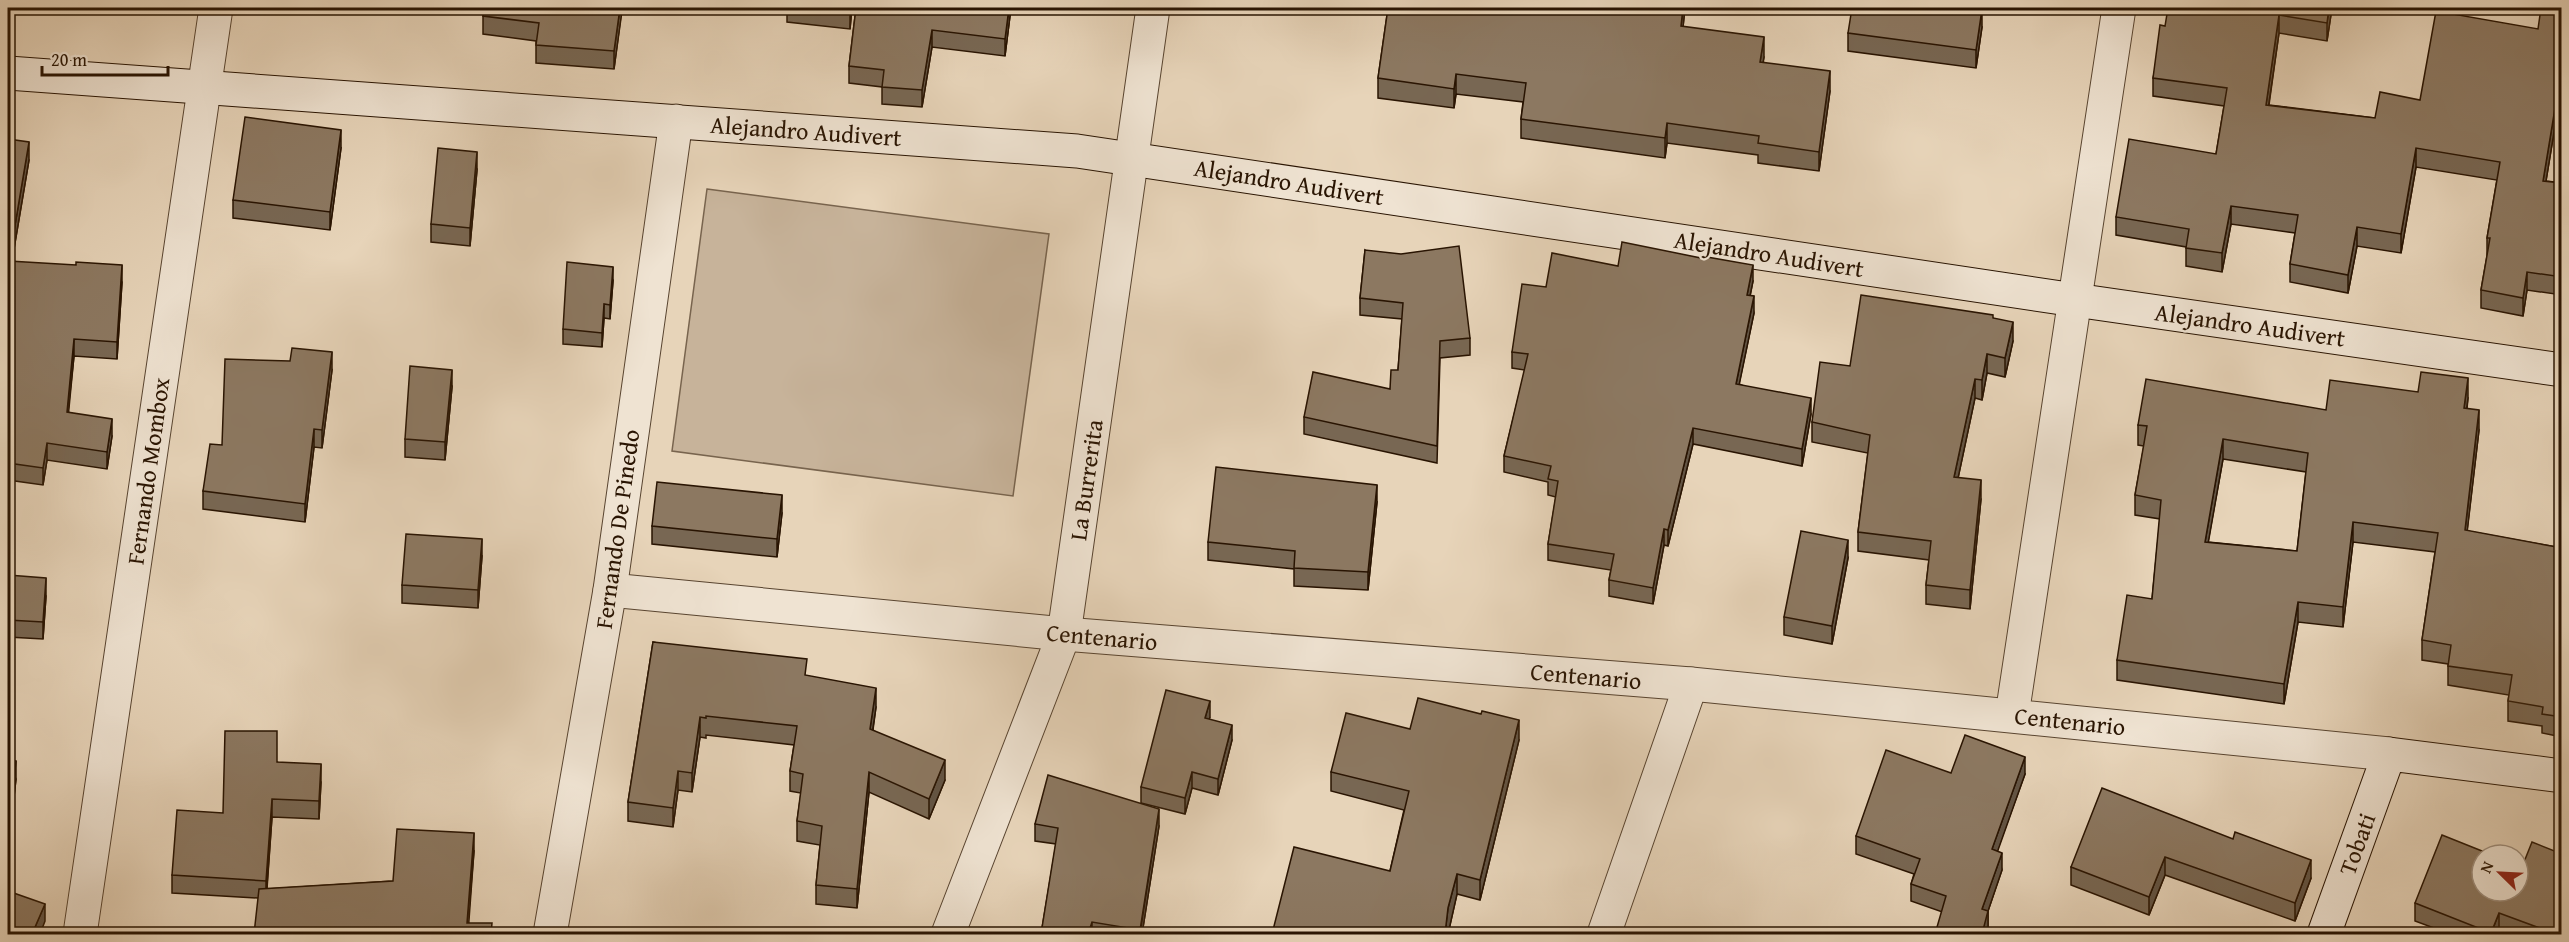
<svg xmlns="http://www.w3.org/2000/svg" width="2569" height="942" viewBox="0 0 2569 942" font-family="'Gentium Book Plus',serif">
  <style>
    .green { fill: #c7b39a; stroke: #78644e; stroke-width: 1.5 }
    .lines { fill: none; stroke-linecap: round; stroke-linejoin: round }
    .street-casing { stroke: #584430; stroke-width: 35 }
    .secondary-casing { stroke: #291402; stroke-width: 35 }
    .street { stroke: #efe3d2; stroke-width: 33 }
    .secondary { stroke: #efe3d2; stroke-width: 33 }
    .wall { fill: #786753; stroke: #291402; stroke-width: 1.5; fill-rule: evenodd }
    .shaded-wall { fill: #625444; stroke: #291402; stroke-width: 1.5 }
    .building { fill: #8c7861; stroke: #291402; stroke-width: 1.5; fill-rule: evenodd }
    .labels { text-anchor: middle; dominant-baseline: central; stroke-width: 4.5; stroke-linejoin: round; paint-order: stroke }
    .street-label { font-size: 24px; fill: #291402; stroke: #efe3d2 }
  </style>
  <rect width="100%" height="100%" fill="#e7d4b9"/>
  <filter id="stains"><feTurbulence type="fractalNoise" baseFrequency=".00333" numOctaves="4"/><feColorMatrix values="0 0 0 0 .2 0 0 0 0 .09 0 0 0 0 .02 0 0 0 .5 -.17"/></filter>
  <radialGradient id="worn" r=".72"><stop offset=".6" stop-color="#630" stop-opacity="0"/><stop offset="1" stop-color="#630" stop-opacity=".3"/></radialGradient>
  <path class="green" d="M 707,189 L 1049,234 L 1013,496 L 672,451 Z"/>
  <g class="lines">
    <defs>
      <g id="street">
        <path d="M 610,590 L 1064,634 L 1691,684 L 2389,754"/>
        <path d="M 2012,715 L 2119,8"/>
        <path d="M 80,934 L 216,8"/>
        <path d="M 550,934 L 610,590 L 676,121"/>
        <path d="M 948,934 L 1064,634 L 1153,8"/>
        <path d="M 1604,934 L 1691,684"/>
      </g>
      <g id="secondary">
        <path d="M 8,73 L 1077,151 L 2075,300 L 2562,370"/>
        <path d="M 2324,934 L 2389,754 L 2562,776"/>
      </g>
    </defs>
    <use href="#street" class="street-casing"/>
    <use href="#secondary" class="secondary-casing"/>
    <use href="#street" class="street"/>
    <use href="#secondary" class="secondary"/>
  </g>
  <g class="wall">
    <path d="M 622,8 L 614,69 L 536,63 L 536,41 L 483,34 L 483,16 Z"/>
    <path d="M 787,8 L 852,8 L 850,29 L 787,22 Z"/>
    <path d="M 856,8 L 1011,8 L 1005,56 L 932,47 L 922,107 L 882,104 L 882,87 L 849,83 L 849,66 Z"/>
    <path d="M 1388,8 L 1685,8 L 1683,27 L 1764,57 L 1763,62 L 1830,91 L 1819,171 L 1758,163 L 1758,155 L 1667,143 L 1665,158 L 1521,138 L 1521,119 L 1523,102 L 1456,94 L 1454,108 L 1378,98 L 1378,78 Z"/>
    <path d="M 2332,8 L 2327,41 L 2279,33 L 2269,105 L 2375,118 L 2420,100 L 2538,29 L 2562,9 L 2562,102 L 2559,102 L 2546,181 L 2562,183 L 2562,295 L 2527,290 L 2523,316 L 2481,308 L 2481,290 L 2487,256 L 2487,238 L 2497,180 L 2416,167 L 2401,253 L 2357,246 L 2348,293 L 2290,282 L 2290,264 L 2295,233 L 2231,224 L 2222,272 L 2186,266 L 2186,247 L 2116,235 L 2116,217 L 2216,154 L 2224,106 L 2153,96 L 2153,78 L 2165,26 Z"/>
    <path d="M 1982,27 L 1976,68 L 1848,51 L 1848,33 Z"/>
    <path d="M 8,139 L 29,160 L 12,261 L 122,282 L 117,359 L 74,356 L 68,412 L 112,436 L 107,469 L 47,460 L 43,485 L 8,480 Z"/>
    <path d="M 341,148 L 330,230 L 233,218 L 233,200 Z"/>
    <path d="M 477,170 L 470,246 L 431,242 L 431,224 Z"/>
    <path d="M 1365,250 L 1470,338 L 1470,355 L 1440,358 L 1437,463 L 1304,434 L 1304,417 L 1390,389 L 1398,370 L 1402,319 L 1360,315 L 1360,298 Z"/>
    <path d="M 613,281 L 610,319 L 604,318 L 602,347 L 563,344 L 563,329 Z"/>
    <path d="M 1753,281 L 1750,296 L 1754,313 L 1739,384 L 1811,414 L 1802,466 L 1693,444 L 1668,546 L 1664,545 L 1653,604 L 1609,596 L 1609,580 L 1611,570 L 1548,560 L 1548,544 L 1556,497 L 1548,495 L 1548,482 L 1504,472 L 1504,456 L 1525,370 L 1512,368 L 1512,352 L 1546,287 Z"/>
    <path d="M 1993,318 L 2013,341 L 2005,377 L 1987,373 L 1982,400 L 1975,398 L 1958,478 L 1981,499 L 1970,609 L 1926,604 L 1926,585 L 1929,560 L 1858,551 L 1858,532 L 1868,453 L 1812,442 L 1812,422 L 1850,366 Z"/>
    <path d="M 332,370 L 322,448 L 314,447 L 305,522 L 203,509 L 203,491 L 222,445 Z"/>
    <path d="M 452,387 L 445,460 L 405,457 L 405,439 Z"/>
    <path d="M 2418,392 L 2468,398 L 2467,409 L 2479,430 L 2467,531 L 2562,548 L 2562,737 L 2542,733 L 2542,726 L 2508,721 L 2508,701 L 2509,695 L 2448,685 L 2448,664 L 2422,660 L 2422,640 L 2435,552 L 2353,542 L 2343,627 L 2298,622 L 2284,704 L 2117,680 L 2117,660 L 2152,599 L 2160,519 L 2135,515 L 2135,495 L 2144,446 L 2138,445 L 2138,425 L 2326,410 ZM 2223,459 L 2306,472 L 2297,551 L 2208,542 Z"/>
    <path d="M 1377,502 L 1368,590 L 1294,586 L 1294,569 L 1208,560 L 1208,542 Z"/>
    <path d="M 782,513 L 777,557 L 652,544 L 652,526 Z"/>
    <path d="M 482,556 L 478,608 L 402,603 L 402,585 Z"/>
    <path d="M 1848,558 L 1832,644 L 1784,635 L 1784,617 Z"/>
    <path d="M 8,575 L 46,596 L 43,639 L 8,637 Z"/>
    <path d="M 653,642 L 807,676 L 876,707 L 873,730 L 945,780 L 929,819 L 869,792 L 857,908 L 816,904 L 816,885 L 820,845 L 797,841 L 797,821 L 801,793 L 790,791 L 790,771 L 794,745 L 706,735 L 706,738 L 700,737 L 692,792 L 678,790 L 673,827 L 628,821 L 628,802 Z"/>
    <path d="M 1210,717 L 1209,719 L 1232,740 L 1218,795 L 1192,788 L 1185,814 L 1141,803 L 1141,787 Z"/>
    <path d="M 1410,729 L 1519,740 L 1480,900 L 1457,894 L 1448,934 L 1272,934 L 1390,871 L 1404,810 L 1331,791 L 1331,772 Z"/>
    <path d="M 8,760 L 16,779 L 10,831 L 8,831 Z"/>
    <path d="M 277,762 L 321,782 L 319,819 L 272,817 L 267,889 L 393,881 L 474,851 L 468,923 L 492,934 L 258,898 L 172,893 L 172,875 L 223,813 Z"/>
    <path d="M 1951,773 L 2025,774 L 1997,851 L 2002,870 L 1988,911 L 1988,928 L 1911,901 L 1911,884 L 1914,874 L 1856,854 L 1856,836 Z"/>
    <path d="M 1035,824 L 1159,826 L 1142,934 L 1041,934 L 1056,844 L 1035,841 Z"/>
    <path d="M 2233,839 L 2311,878 L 2295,921 L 2165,875 L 2149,915 L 2071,885 L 2071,867 Z"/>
    <path d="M 2522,867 L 2562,934 L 2509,934 L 2499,931 L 2498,934 L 2450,934 L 2415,921 L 2415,903 Z"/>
  </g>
  <g class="shaded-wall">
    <path d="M 620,8 L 622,8 L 622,11 L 614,69 L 614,51 Z"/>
    <path d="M 850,8 L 852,8 L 850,29 Z"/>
    <path d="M 1009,8 L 1011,8 L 1005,56 L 1005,39 Z"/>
    <path d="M 1683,8 L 1685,8 L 1681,46 L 1681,26 Z"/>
    <path d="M 2329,8 L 2332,8 L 2327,41 L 2327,23 Z"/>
    <path d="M 1982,9 L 1982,27 L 1976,68 L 1976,50 Z"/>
    <path d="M 2279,15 L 2279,33 L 2266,123 L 2266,105 Z"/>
    <path d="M 932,30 L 932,47 L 922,107 L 922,90 Z"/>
    <path d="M 1764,37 L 1764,57 L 1760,82 L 1760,62 Z"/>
    <path d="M 1830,71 L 1830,91 L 1819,171 L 1819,152 Z"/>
    <path d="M 1456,74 L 1456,94 L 1454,108 L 1454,89 Z"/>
    <path d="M 2559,84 L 2559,102 L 2543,199 L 2543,181 Z"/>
    <path d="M 1667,123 L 1667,143 L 1665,158 L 1665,138 Z"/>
    <path d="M 341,130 L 341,148 L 330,230 L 330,212 Z"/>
    <path d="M 29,142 L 29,160 L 9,278 L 9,261 Z"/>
    <path d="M 2416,148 L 2416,167 L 2401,253 L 2401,234 Z"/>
    <path d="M 477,152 L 477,170 L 470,246 L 470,228 Z"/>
    <path d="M 2231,206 L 2231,224 L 2222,272 L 2222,253 Z"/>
    <path d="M 2357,227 L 2357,246 L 2348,293 L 2348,275 Z"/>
    <path d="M 122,265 L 122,282 L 117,359 L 117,342 Z"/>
    <path d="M 1753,265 L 1753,281 L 1747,311 L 1747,295 Z"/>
    <path d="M 613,267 L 613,281 L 610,319 L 610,305 Z"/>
    <path d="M 2527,272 L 2527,290 L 2523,316 L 2523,298 Z"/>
    <path d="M 1754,296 L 1754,313 L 1736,400 L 1736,384 Z"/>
    <path d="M 604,304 L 604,318 L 602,347 L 602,333 Z"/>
    <path d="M 2013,322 L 2013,341 L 2005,377 L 2005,358 Z"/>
    <path d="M 74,339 L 74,356 L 67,429 L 67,412 Z"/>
    <path d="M 332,352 L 332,370 L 322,448 L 322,430 Z"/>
    <path d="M 1987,354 L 1987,373 L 1982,400 L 1982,380 Z"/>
    <path d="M 452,370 L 452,387 L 445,460 L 445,442 Z"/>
    <path d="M 2468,378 L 2468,398 L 2464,428 L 2464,408 Z"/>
    <path d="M 1975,379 L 1975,398 L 1954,497 L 1954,477 Z"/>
    <path d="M 1811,398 L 1811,414 L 1802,466 L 1802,449 Z"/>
    <path d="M 2479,410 L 2479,430 L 2465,550 L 2465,530 Z"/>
    <path d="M 112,419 L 112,436 L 107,469 L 107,452 Z"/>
    <path d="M 1693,428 L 1693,444 L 1668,546 L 1668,530 Z"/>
    <path d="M 314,429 L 314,447 L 305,522 L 305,504 Z"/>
    <path d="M 2223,439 L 2223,459 L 2205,561 L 2205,542 Z"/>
    <path d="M 47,443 L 47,460 L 43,485 L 43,468 Z"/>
    <path d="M 1981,480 L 1981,499 L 1970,609 L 1970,590 Z"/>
    <path d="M 1377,485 L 1377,502 L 1368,590 L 1368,572 Z"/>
    <path d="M 782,495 L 782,513 L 777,557 L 777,539 Z"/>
    <path d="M 2353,522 L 2353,542 L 2343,627 L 2343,607 Z"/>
    <path d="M 1664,529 L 1664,545 L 1653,604 L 1653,588 Z"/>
    <path d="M 482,539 L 482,556 L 478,608 L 478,590 Z"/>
    <path d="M 1848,540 L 1848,558 L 1832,644 L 1832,626 Z"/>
    <path d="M 46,578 L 46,596 L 43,639 L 43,622 Z"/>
    <path d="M 2298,602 L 2298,622 L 2284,704 L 2284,684 Z"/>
    <path d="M 876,688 L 876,707 L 870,748 L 870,729 Z"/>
    <path d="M 1210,701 L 1210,717 L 1205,734 L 1205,718 Z"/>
    <path d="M 700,717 L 700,737 L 692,792 L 692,773 Z"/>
    <path d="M 1519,720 L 1519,740 L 1480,900 L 1480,880 Z"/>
    <path d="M 1232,725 L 1232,740 L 1218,795 L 1218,779 Z"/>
    <path d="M 2025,757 L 2025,774 L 1992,867 L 1992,849 Z"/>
    <path d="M 945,760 L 945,780 L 929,819 L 929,799 Z"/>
    <path d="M 16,761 L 16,779 L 10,831 L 10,813 Z"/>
    <path d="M 321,764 L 321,782 L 319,819 L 319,801 Z"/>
    <path d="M 678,771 L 678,790 L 673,827 L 673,808 Z"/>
    <path d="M 869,772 L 869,792 L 857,908 L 857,889 Z"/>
    <path d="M 1192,772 L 1192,788 L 1185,814 L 1185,798 Z"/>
    <path d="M 272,799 L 272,817 L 266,899 L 266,881 Z"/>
    <path d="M 1159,809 L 1159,826 L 1142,934 L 1140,934 Z"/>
    <path d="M 474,833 L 474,851 L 468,934 L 467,923 Z"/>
    <path d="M 2002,853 L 2002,870 L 1988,911 L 1988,928 L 1986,934 L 1982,934 L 1982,909 Z"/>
    <path d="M 2165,857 L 2165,875 L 2149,915 L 2149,897 Z"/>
    <path d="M 2311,860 L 2311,878 L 2295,921 L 2295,903 Z"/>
    <path d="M 1457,874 L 1457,894 L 1448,934 L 1445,934 L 1448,908 Z"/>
    <path d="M 45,904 L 45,921 L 40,934 L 32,934 Z"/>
    <path d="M 2499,913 L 2499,931 L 2498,934 L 2491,934 Z"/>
    <path d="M 2562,920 L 2562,934 L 2556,934 Z"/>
    <path d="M 1092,922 L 1092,934 L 1088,934 Z"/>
  </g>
  <g class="building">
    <path d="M 484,8 L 620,8 L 614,51 L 536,45 L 539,23 L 483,16 Z"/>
    <path d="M 816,8 L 850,8 L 850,11 Z"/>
    <path d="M 856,8 L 1009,8 L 1005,39 L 932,30 L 922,90 L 882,87 L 884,70 L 849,66 Z"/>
    <path d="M 1388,8 L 1683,8 L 1681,26 L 1764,37 L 1760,62 L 1830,71 L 1819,152 L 1758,143 L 1759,136 L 1667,123 L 1665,138 L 1521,119 L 1526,83 L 1456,74 L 1454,89 L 1378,78 Z"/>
    <path d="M 1852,8 L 1970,8 L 1982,9 L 1976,50 L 1848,33 Z"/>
    <path d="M 2168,8 L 2329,8 L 2327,23 L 2279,15 L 2266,105 L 2375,118 L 2380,92 L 2420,100 L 2436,11 L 2538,29 L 2541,8 L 2562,9 L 2562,84 L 2559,84 L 2543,181 L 2562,183 L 2562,277 L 2527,272 L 2523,298 L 2481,290 L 2490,238 L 2487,238 L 2500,162 L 2416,148 L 2401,234 L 2357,227 L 2348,275 L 2290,264 L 2298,215 L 2231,206 L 2222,253 L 2186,248 L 2189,229 L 2116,217 L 2129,139 L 2216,154 L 2227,88 L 2153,78 L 2160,25 L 2165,26 Z"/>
    <path d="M 245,117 L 341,130 L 330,212 L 233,200 Z"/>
    <path d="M 8,139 L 29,142 L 9,261 L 76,265 L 76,262 L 122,265 L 117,342 L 74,339 L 67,412 L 112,419 L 107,452 L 47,443 L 43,468 L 8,463 Z"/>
    <path d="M 438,148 L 477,152 L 470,228 L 431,224 Z"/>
    <path d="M 1622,242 L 1701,258 L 1701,256 L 1753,265 L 1747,295 L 1754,296 L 1736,384 L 1811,398 L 1802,449 L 1693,428 L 1668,530 L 1664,529 L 1653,588 L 1609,580 L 1614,554 L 1548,544 L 1558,481 L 1548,479 L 1551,466 L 1504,456 L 1528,354 L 1512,352 L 1522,284 L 1546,287 L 1552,253 L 1618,266 Z"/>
    <path d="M 1459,246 L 1470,338 L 1440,341 L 1437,446 L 1304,417 L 1313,372 L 1390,389 L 1391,370 L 1398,370 L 1403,303 L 1360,298 L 1365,250 L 1401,254 Z"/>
    <path d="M 567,262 L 613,267 L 610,305 L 604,304 L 602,333 L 563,329 Z"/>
    <path d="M 1861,295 L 1993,315 L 1993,318 L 2013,322 L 2005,358 L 1987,354 L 1982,380 L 1975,379 L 1954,477 L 1981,480 L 1970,590 L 1926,585 L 1931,541 L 1858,532 L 1870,435 L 1812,422 L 1820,362 L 1850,366 Z"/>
    <path d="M 292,348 L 332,352 L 322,430 L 314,429 L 305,504 L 203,491 L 210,444 L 222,445 L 225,359 L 290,361 Z"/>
    <path d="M 410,366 L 452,370 L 445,442 L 405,439 Z"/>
    <path d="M 2421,372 L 2468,378 L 2464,408 L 2479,410 L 2465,530 L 2562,548 L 2562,717 L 2542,714 L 2543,707 L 2508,701 L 2512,675 L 2448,666 L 2451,645 L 2422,640 L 2438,533 L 2353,522 L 2343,607 L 2298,602 L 2284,684 L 2117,660 L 2127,595 L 2152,599 L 2161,500 L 2135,495 L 2147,426 L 2138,425 L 2146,379 L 2326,410 L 2330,380 L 2418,392 ZM 2223,439 L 2308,453 L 2297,551 L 2205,542 Z"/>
    <path d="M 1216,467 L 1377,485 L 1368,572 L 1294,568 L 1295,551 L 1208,542 Z"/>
    <path d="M 657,482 L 782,495 L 777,539 L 652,526 Z"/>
    <path d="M 1801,531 L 1848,540 L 1832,626 L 1784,617 Z"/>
    <path d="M 406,534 L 482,539 L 478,590 L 402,585 Z"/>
    <path d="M 8,575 L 46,578 L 43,622 L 8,620 Z"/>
    <path d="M 653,642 L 807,659 L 805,675 L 876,688 L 870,729 L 945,760 L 929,799 L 869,772 L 857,889 L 816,885 L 822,826 L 797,821 L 803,774 L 790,771 L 797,726 L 706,716 L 706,718 L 700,717 L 692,773 L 678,771 L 673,808 L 628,802 Z"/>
    <path d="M 1166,690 L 1210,701 L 1205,718 L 1232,725 L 1218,779 L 1192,772 L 1185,798 L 1141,787 Z"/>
    <path d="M 1418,698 L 1481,714 L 1482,711 L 1519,720 L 1480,880 L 1457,874 L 1448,908 L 1445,934 L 1272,934 L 1294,847 L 1390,871 L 1409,791 L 1331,772 L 1346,713 L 1410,729 Z"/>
    <path d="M 225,731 L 277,731 L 277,762 L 321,764 L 319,801 L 272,799 L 266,881 L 172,875 L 177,810 L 223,813 Z"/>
    <path d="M 1965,735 L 2025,757 L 1992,849 L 2002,853 L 1982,909 L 1988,911 L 1982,934 L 1935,934 L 1946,896 L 1911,884 L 1920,859 L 1856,836 L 1886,750 L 1951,773 Z"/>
    <path d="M 8,760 L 16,761 L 10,813 L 8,813 Z"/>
    <path d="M 1048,775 L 1159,809 L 1140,930 L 1092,922 L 1088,934 L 1041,934 L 1058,828 L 1035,824 Z"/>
    <path d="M 2102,788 L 2233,839 L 2235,832 L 2311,860 L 2295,903 L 2165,857 L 2149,897 L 2071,867 Z"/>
    <path d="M 397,829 L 474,833 L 467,923 L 492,923 L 491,934 L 254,934 L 259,889 L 393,881 Z"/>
    <path d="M 2442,835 L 2492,855 L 2482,855 L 2482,891 L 2518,891 L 2518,865 L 2522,867 L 2532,842 L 2562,854 L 2562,920 L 2556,934 L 2499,913 L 2491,933 L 2415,903 Z"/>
    <path d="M 8,891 L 45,904 L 32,934 L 8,934 Z"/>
  </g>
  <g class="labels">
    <g class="street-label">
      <text transform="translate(806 131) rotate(4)">Alejandro Audivert</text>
      <text transform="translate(1289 182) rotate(9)">Alejandro Audivert</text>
      <text transform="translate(1769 254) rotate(9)">Alejandro Audivert</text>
      <text transform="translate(2250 325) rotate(8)">Alejandro Audivert</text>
      <text transform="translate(148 471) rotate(-82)">Fernando Mombox</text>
      <text transform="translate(1086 480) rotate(-82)">La Burrerita</text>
      <text transform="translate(617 529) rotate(-82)">Fernando De Pinedo</text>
      <text transform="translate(1102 637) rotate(5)">Centenario</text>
      <text transform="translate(1586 676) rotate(5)">Centenario</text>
      <text transform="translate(2070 721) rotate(6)">Centenario</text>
      <text transform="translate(2357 844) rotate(-70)">Tobati</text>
    </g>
  </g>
  <rect width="2569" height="942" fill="none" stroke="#e7d4b9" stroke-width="30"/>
  <rect x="9" y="9" width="2551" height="924" fill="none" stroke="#291402" stroke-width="3"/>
  <rect x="15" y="15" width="2539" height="912" fill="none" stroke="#291402" stroke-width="1.5"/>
  <g transform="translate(2500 873) rotate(294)"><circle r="28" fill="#efe3d2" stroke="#a0907f" stroke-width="1.5"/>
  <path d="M0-4.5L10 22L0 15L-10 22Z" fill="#8f2418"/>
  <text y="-9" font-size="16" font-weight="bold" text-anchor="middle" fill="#291402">N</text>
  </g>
  <path d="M42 66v9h126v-9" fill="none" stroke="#291402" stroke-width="3"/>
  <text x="51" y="66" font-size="18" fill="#291402" stroke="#efe3d2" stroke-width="4.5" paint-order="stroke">20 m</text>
  <rect width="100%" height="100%" filter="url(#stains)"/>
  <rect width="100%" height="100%" fill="url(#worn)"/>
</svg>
